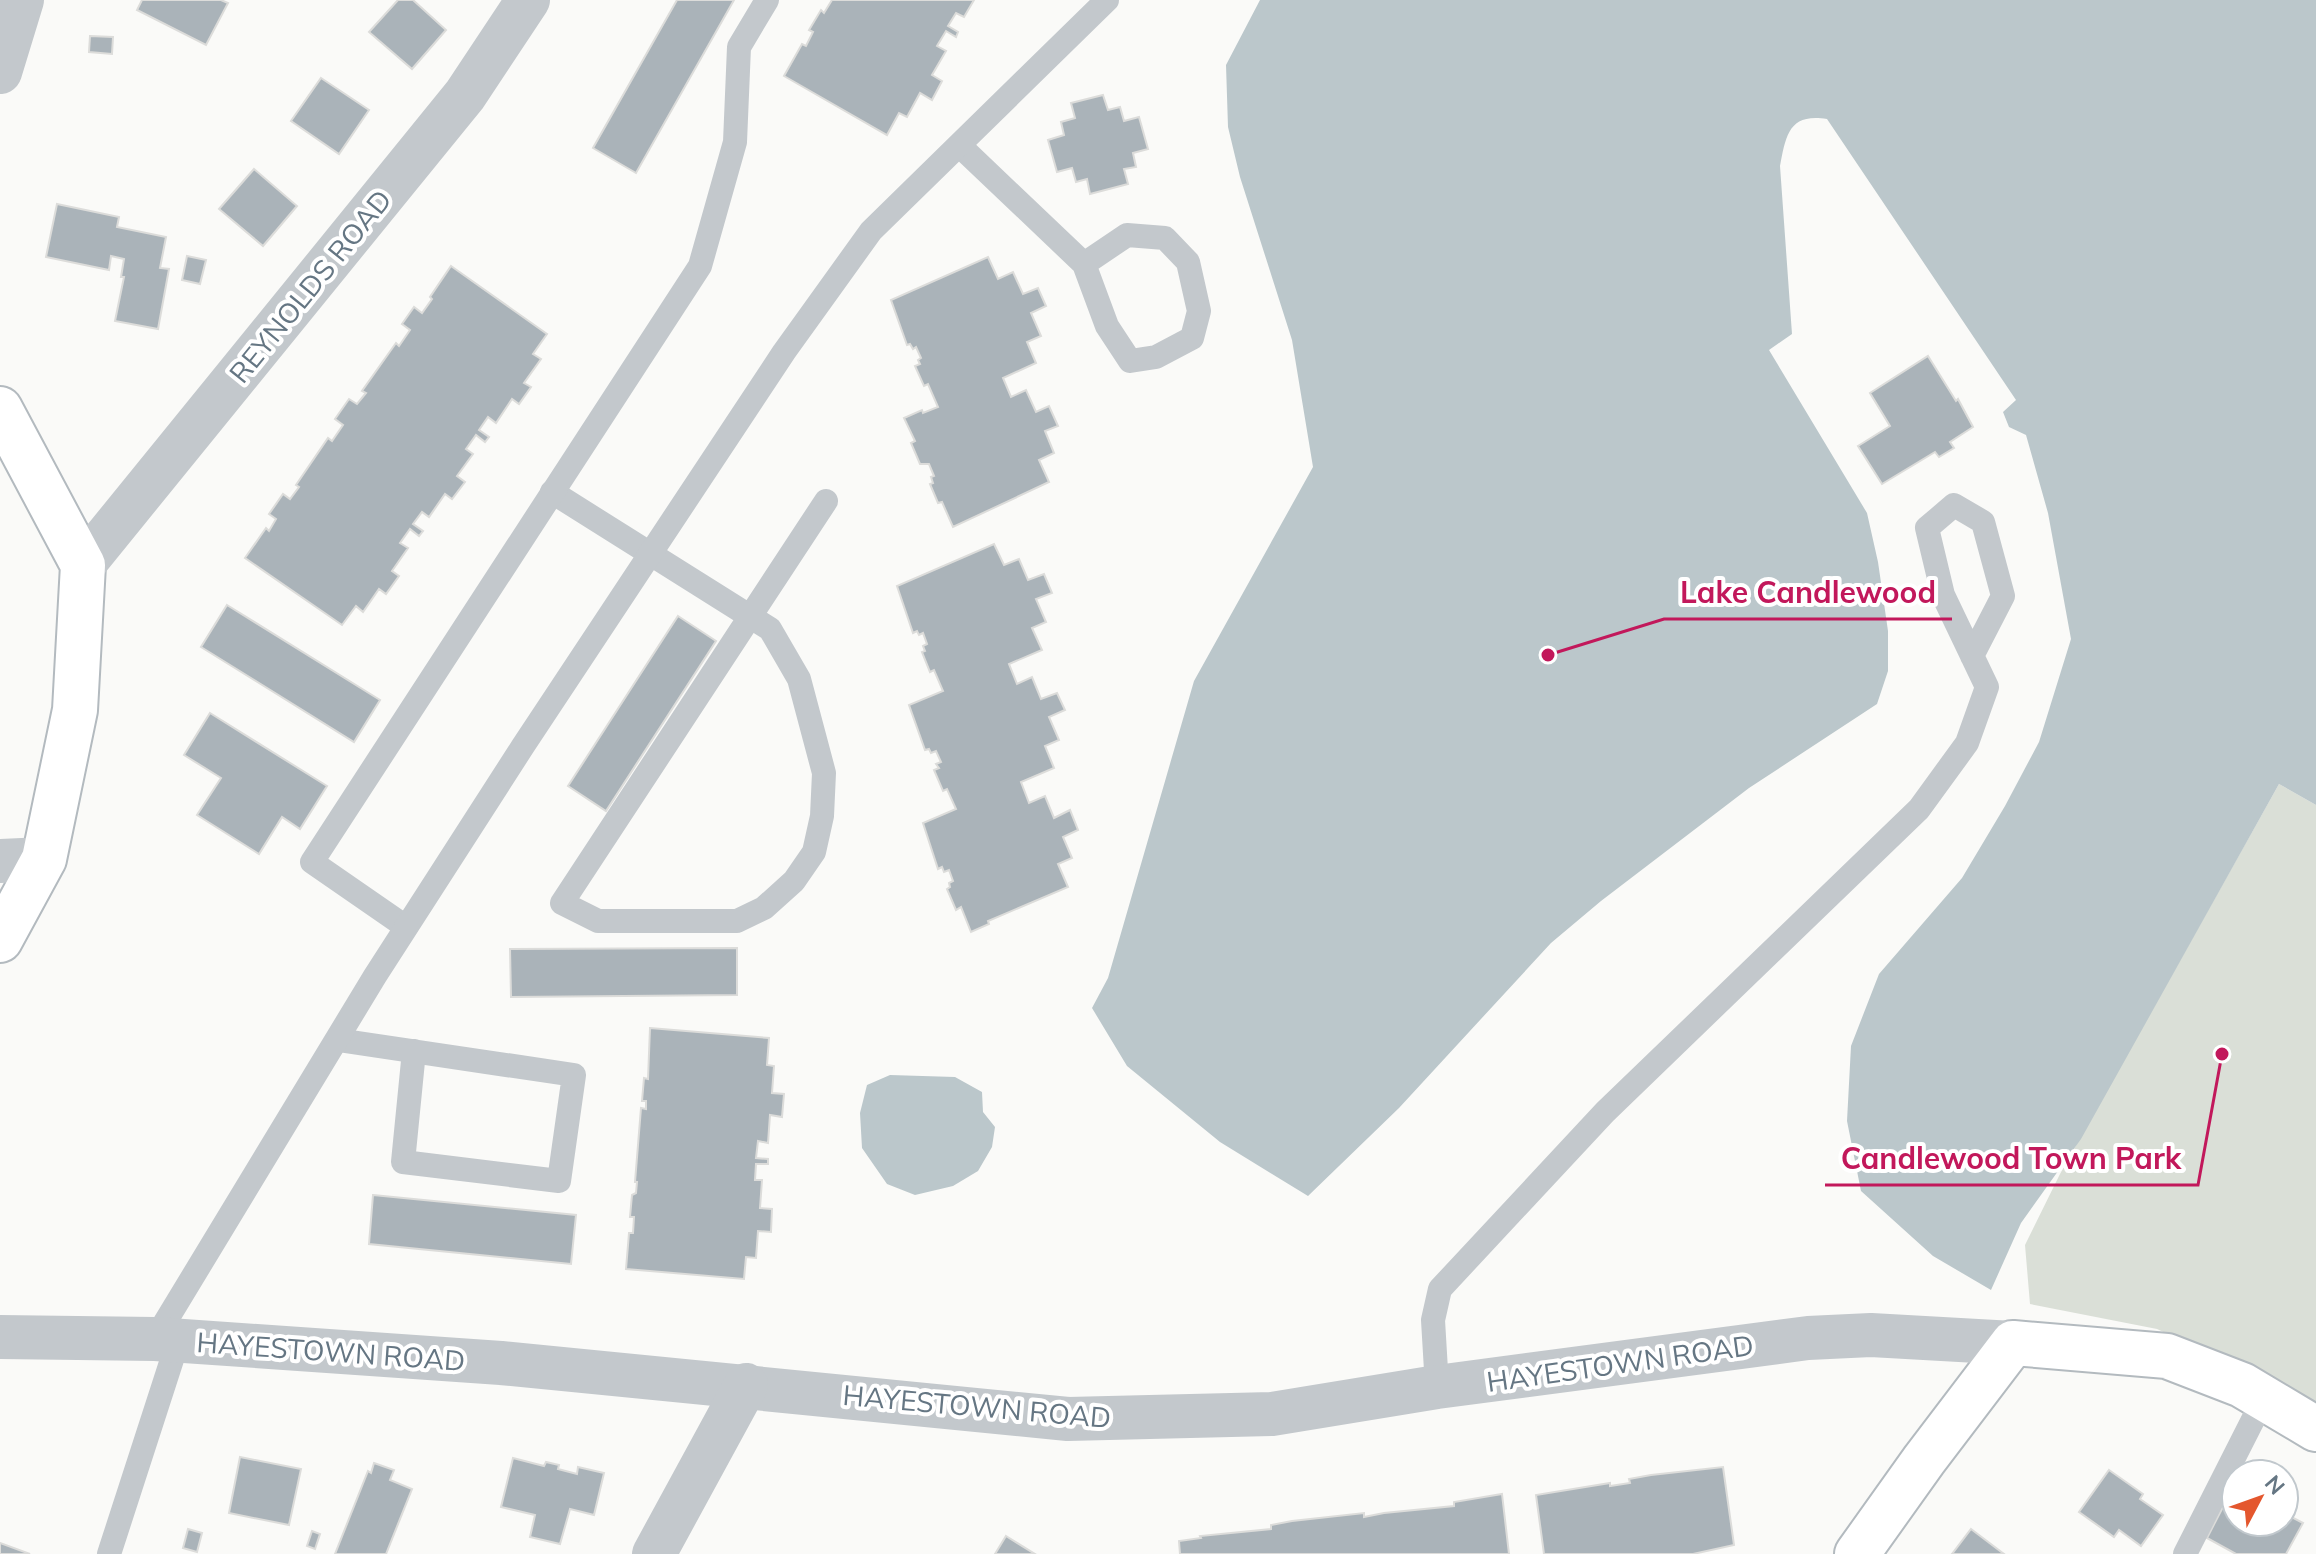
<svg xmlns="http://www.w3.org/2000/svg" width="2316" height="1554" viewBox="0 0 2316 1554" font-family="Mulish,sans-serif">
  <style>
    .green { fill: #dadfd7 }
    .water { fill: #bbc7cb }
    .building { fill: #aab3b9; stroke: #dcdcda; stroke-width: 2 }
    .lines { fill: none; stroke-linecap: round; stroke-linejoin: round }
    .secondary-casing { stroke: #b3babf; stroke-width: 48 }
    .lane { stroke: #c3c8cc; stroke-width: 24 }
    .street { stroke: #c3c8cc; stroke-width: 44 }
    .secondary { stroke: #fff; stroke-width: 44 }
    .labels { text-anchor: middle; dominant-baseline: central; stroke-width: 8; stroke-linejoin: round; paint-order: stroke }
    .street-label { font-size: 28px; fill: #657683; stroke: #fff }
    .leader { fill: none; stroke: #c2185b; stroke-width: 3 }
    .callout-dot { fill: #c2185b; stroke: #fff; stroke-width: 3 }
    .callout-label { font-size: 30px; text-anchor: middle; font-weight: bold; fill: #c2185b; stroke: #fff; stroke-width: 8; stroke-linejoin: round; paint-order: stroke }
  </style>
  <rect width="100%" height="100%" fill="#fafaf8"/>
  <path class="green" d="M 2279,784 L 2316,805 L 2316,1402 L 2157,1329 L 2030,1304 L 2025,1245 L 2060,1174 Z"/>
  <g class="water">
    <path d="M 1260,0 L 2316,0 L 2316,805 L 2279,784 L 2081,1139 L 2021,1223 L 1991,1290 L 1933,1256 L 1861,1191 L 1847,1121 L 1851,1046 L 1879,974 L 1962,878 L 2005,806 L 2039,742 L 2071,639 L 2048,513 L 2026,435 L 2009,427 L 2003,412 L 2016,400 L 1827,119 C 1789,113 1786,135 1780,166 L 1792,334 L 1769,350 L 1867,513 L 1878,562 L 1888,631 L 1888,671 L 1877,704 L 1749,788 L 1601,901 L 1551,943 L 1399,1108 L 1308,1196 L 1220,1142 L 1127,1066 L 1092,1008 L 1108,978 L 1194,681 L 1313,467 L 1292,340 L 1240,177 L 1228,127 L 1226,65 Z"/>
    <path d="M 890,1075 L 955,1077 L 982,1092 L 983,1112 L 995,1127 L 992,1147 L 978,1171 L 953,1186 L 915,1195 L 887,1184 L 862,1148 L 860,1113 L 867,1085 Z"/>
  </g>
  <g class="building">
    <path d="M 142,0 L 221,0 L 228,3 L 206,45 L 137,10 Z"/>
    <path d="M 398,0 L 413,0 L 446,30 L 412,69 L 369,32 Z"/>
    <path d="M 677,0 L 734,0 L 636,173 L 593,148 Z"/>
    <path d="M 832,0 L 974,0 L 964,17 L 956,13 L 948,26 L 958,32 L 956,37 L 946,31 L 937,46 L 946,51 L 932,75 L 942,81 L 932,100 L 920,93 L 907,117 L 899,113 L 887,135 L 784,76 L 802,44 L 806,46 L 813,32 L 809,30 L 821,10 L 824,13 Z"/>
    <path d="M 90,36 L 113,37 L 112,54 L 89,52 Z"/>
    <path d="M 321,78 L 369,110 L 339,154 L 291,121 Z"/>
    <path d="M 1103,95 L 1108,110 L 1120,107 L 1124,121 L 1139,117 L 1148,149 L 1133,153 L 1136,167 L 1124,169 L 1128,184 L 1090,194 L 1087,179 L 1076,182 L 1072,168 L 1057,172 L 1048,140 L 1064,135 L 1061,122 L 1075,118 L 1071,103 Z"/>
    <path d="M 254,169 L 297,206 L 263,246 L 219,209 Z"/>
    <path d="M 57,204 L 119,217 L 117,227 L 166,237 L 160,268 L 169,269 L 158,329 L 115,321 L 124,277 L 121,277 L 124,259 L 111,256 L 109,270 L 46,257 Z"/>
    <path d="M 187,256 L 206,260 L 200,284 L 182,280 Z"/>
    <path d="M 988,257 L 998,279 L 1013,272 L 1023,294 L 1038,288 L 1046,306 L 1031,313 L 1041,336 L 1027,342 L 1036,363 L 1003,378 L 1011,397 L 1026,390 L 1036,412 L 1049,406 L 1058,426 L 1045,431 L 1054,453 L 1039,460 L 1049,482 L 953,527 L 942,502 L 938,503 L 930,484 L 933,483 L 931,477 L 934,476 L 929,464 L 920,464 L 911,443 L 915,441 L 904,418 L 922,410 L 923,413 L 938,407 L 928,384 L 924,386 L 915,366 L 920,364 L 918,360 L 921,358 L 916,347 L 913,349 L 910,344 L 907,345 L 891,300 Z"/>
    <path d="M 451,266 L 547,334 L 533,354 L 541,359 L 524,383 L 531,387 L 519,404 L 512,399 L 496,423 L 488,417 L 479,430 L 489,437 L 485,442 L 476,435 L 466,449 L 473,454 L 457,476 L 465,482 L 452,499 L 445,494 L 429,517 L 422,512 L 413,524 L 423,531 L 419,536 L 410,529 L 400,543 L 408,548 L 392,571 L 399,576 L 386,594 L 379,589 L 363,612 L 356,606 L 342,625 L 245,558 L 266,528 L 269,531 L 276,519 L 269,514 L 283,494 L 290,499 L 299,487 L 296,485 L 328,438 L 332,441 L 343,425 L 335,419 L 349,399 L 357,404 L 366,393 L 362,391 L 396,343 L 399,346 L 410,330 L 402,324 L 414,307 L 422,313 L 432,299 L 430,297 Z"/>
    <path d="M 1928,356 L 1956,401 L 1958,399 L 1973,427 L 1950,442 L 1954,448 L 1939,457 L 1935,452 L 1882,484 L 1858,446 L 1890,426 L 1870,393 Z"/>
    <path d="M 994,544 L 1004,565 L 1019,559 L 1028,580 L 1044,574 L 1052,593 L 1036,599 L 1046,622 L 1032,628 L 1042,650 L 1009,664 L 1017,684 L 1032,677 L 1041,699 L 1057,693 L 1065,710 L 1049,717 L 1059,740 L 1045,746 L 1054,768 L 1021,782 L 1029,803 L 1045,796 L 1054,818 L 1070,810 L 1078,830 L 1063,837 L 1072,858 L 1058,864 L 1068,887 L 988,921 L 989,924 L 971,932 L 961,907 L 956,910 L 947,889 L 950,887 L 949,883 L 953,881 L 949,870 L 944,872 L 942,867 L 938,869 L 923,823 L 956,809 L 947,789 L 943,791 L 934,770 L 939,768 L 936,764 L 941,762 L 936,751 L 931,753 L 929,749 L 925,750 L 909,705 L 943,691 L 934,670 L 930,672 L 922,652 L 925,651 L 923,646 L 927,644 L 923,633 L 919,635 L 917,631 L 913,633 L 897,586 Z"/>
    <path d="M 227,605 L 380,700 L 354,742 L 201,647 Z"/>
    <path d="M 678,616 L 716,641 L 606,811 L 568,786 Z"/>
    <path d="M 210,713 L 327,786 L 300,829 L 282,817 L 259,854 L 197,815 L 221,778 L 184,755 Z"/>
    <path d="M 737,948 L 737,995 L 511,997 L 510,949 Z"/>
    <path d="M 650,1028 L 769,1038 L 767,1065 L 774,1066 L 772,1093 L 784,1094 L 782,1117 L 770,1115 L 768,1143 L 758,1141 L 756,1158 L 768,1159 L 768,1164 L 756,1164 L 755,1180 L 762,1180 L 760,1208 L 772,1209 L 771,1232 L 758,1231 L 756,1258 L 746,1257 L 744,1279 L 626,1269 L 629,1233 L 633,1233 L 634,1217 L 630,1217 L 632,1195 L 636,1193 L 637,1182 L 635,1182 L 641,1108 L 646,1109 L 646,1101 L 642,1101 L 644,1078 L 648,1079 Z"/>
    <path d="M 373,1195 L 576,1215 L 571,1264 L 369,1244 Z"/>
    <path d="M 240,1457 L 301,1469 L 289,1525 L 229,1513 Z"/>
    <path d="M 513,1458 L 544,1466 L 546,1462 L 559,1465 L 558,1469 L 577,1474 L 578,1467 L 604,1473 L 594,1515 L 570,1509 L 560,1544 L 530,1537 L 535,1515 L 501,1507 Z"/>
    <path d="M 374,1463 L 394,1470 L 390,1480 L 412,1489 L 386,1554 L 335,1554 L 368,1471 L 371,1473 Z"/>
    <path d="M 1723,1467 L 1734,1545 L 1693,1554 L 1544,1554 L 1536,1495 L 1610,1483 L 1610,1486 L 1630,1483 L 1629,1479 L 1651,1475 Z"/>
    <path d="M 2109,1470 L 2143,1494 L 2140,1499 L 2163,1515 L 2141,1546 L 2119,1530 L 2114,1537 L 2079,1512 Z"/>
    <path d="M 1502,1494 L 1509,1554 L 1180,1554 L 1179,1541 L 1201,1538 L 1200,1536 L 1271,1529 L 1271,1525 L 1292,1521 L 1364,1513 L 1364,1517 L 1384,1513 L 1454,1506 L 1454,1502 Z"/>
    <path d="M 2224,1505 L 2236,1511 L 2236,1522 L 2284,1522 L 2284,1513 L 2303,1523 L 2286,1554 L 2236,1554 L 2207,1538 Z"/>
    <path d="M 188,1529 L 202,1533 L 197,1552 L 183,1548 Z"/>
    <path d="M 1971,1529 L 2004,1554 L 1952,1554 Z"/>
    <path d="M 312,1531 L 320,1534 L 315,1549 L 307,1546 Z"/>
    <path d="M 1006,1536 L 1035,1554 L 995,1554 Z"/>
    <path d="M 0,1543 L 30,1554 L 0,1554 Z"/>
  </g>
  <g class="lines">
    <defs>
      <g id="secondary">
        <path d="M 0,409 L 83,565 L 75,710 L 44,859 L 0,940"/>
        <path d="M 1857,1554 L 1924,1460 L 2013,1343 L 2167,1356 L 2242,1385 L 2316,1429"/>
      </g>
    </defs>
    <use href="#secondary" class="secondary-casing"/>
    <g class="lane">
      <path d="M 960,146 L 1084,264 L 1107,326 L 1130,361 L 1156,357 L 1192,338 L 1199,311 L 1188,262 L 1165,238 L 1127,235 L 1084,264"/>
      <path d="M 552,492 L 770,629 L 799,679 L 824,773 L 822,816 L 814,852 L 794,881 L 764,908 L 737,921 L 598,921 L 562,903 L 826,501"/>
      <path d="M 406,927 L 312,862 L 700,266 L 735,142 L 739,47 L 767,0"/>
      <path d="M 338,1040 L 574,1075 L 559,1181 L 403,1162 L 414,1051"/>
      <path d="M 155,1339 L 375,976 L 523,746 L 784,352 L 871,231 L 1107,0"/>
      <path d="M 1437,1387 L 1433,1320 L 1440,1289 L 1605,1112 L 1919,809 L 1967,743 L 1987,687 L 1943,595 L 1927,528 L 1954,505 L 1983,522 L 2003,596 L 1972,656"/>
      <path d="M 109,1554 L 178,1341"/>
      <path d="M 2185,1554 L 2264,1398"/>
    </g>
    <g class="street">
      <path d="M 0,72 L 22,0"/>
      <path d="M 83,565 L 465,95 L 528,0"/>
      <path d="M 0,861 L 44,859"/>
      <path d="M 0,1337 L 155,1339 L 501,1363 L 1068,1419 L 1272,1414 L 1437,1387 L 1808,1338 L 1871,1335 L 2013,1343"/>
      <path d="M 654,1554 L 746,1385"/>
    </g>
    <use href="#secondary" class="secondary"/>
  </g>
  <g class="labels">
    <g class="street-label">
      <text transform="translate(310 286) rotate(-51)">REYNOLDS ROAD</text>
      <text transform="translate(331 1351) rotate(4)">HAYESTOWN ROAD</text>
      <text transform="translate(1620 1363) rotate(-8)">HAYESTOWN ROAD</text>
      <text transform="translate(977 1406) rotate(5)">HAYESTOWN ROAD</text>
    </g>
  </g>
  <path class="leader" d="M1548 655L1664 619H1952M2222 1054L2198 1185H1825"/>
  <g class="callout-dot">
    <circle cx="1548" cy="655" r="8"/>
    <circle cx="2222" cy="1054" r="8"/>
  </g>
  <g class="callout-label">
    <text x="1808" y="603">Lake Candlewood</text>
    <text x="2011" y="1169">Candlewood Town Park</text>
  </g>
  <g transform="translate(2260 1498) rotate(49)"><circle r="38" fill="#ffffff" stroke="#c1c8cd" stroke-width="2"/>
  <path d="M0-6L14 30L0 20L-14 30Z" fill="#e4572e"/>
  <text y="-12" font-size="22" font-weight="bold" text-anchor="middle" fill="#657683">N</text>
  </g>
</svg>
